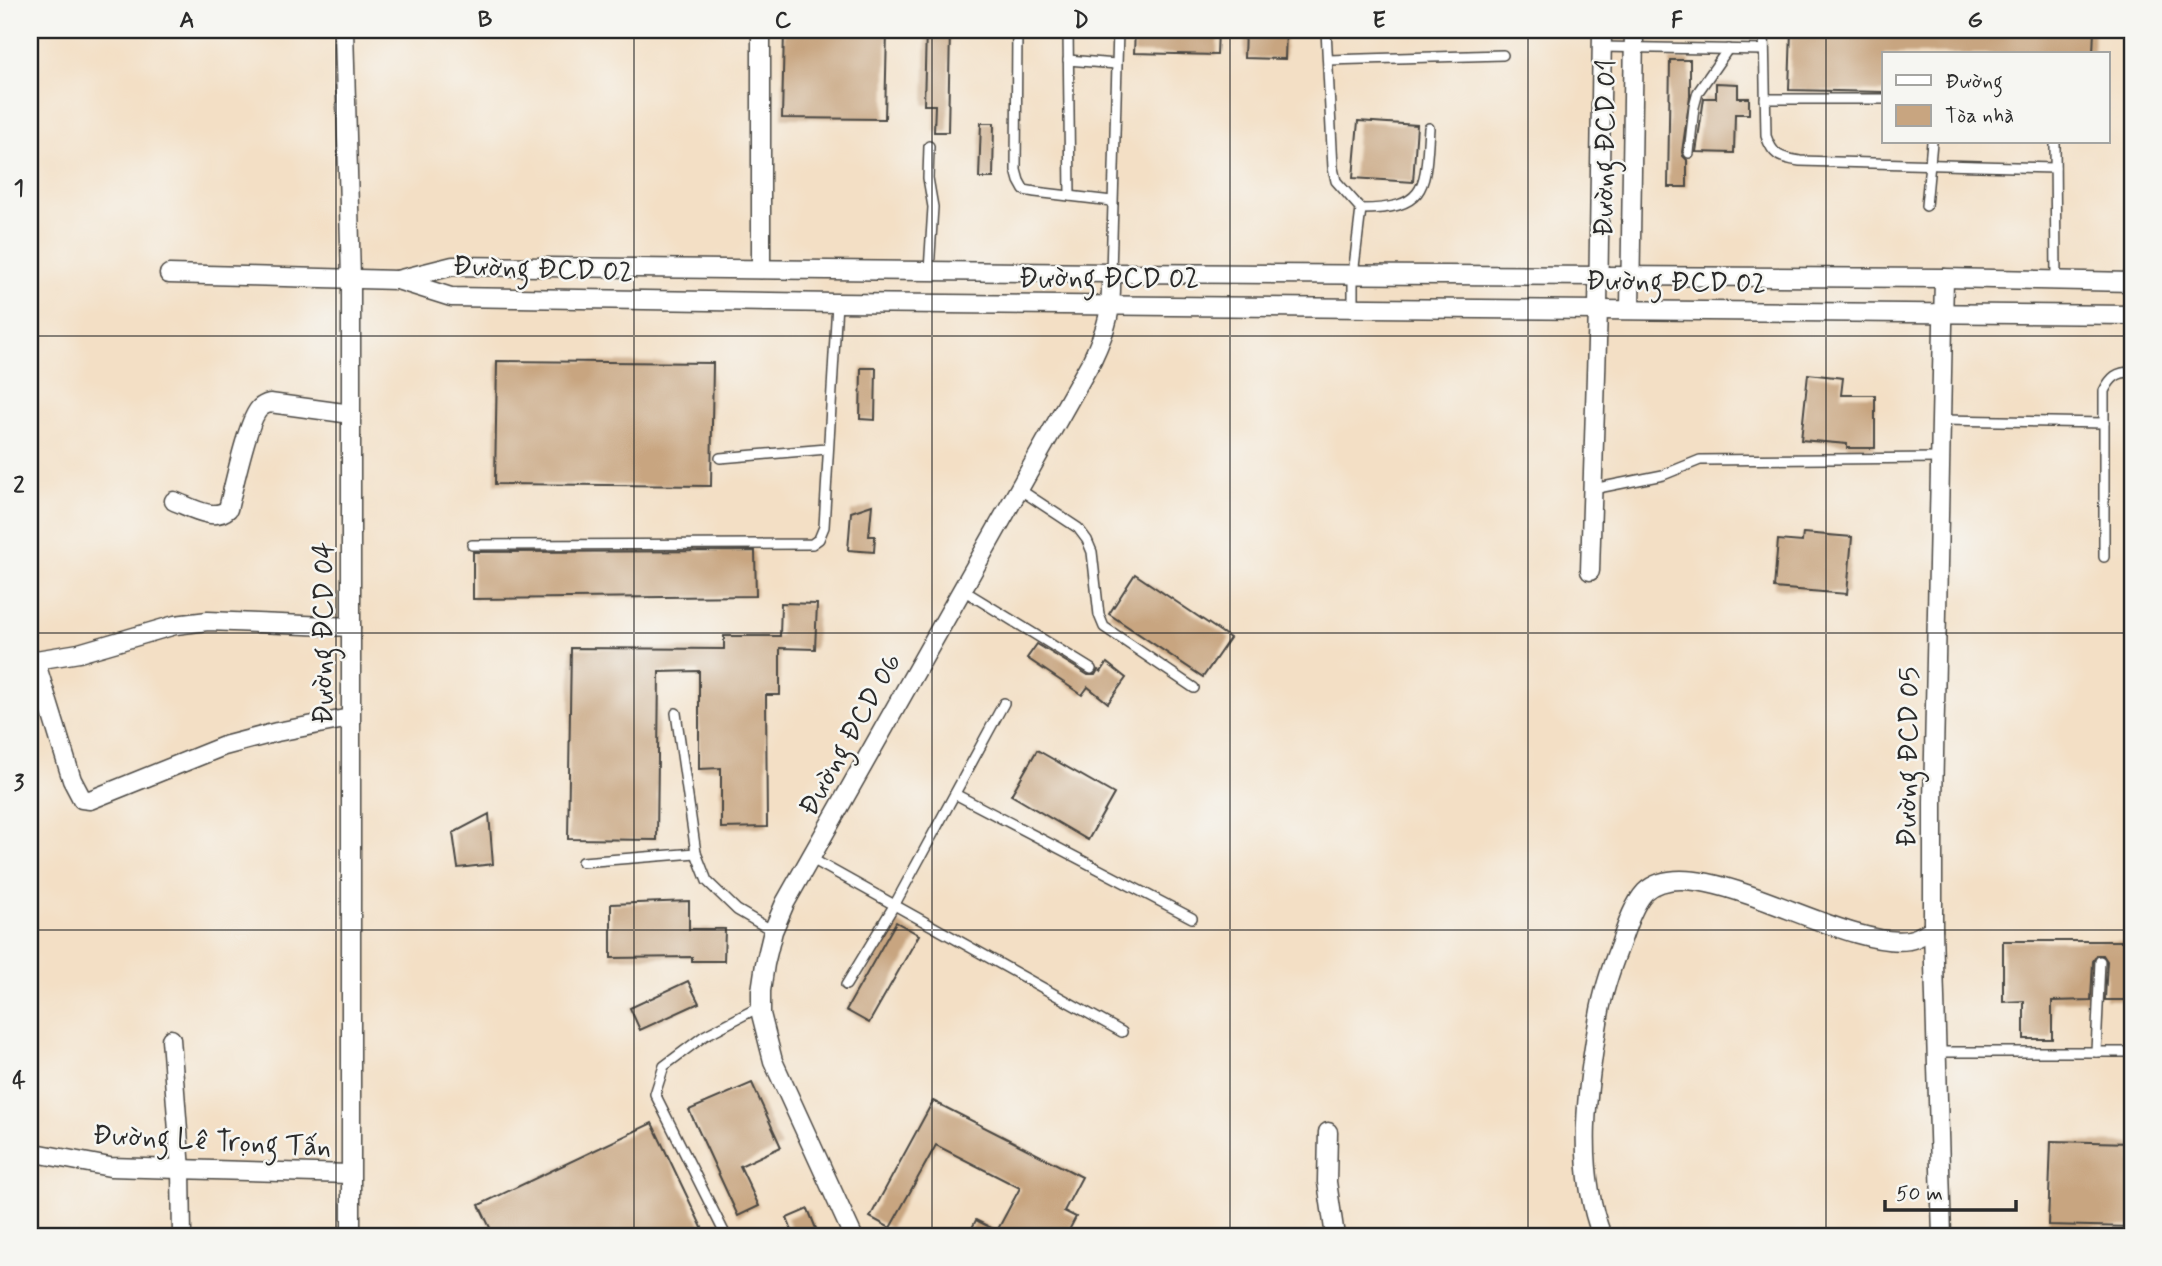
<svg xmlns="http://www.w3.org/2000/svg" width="2162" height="1266" viewBox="0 0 2162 1266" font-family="Mynerve,sans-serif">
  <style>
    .building { fill: #c8a580 }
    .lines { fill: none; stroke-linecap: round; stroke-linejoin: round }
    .service-casing { stroke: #494642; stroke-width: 12 }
    .minor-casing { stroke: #494642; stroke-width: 21 }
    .service { stroke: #fff; stroke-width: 9 }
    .minor { stroke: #fff; stroke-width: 18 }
    .grid { fill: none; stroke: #2b2b2b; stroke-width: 2; stroke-opacity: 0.55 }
    .labels { text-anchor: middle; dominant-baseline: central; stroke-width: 5; stroke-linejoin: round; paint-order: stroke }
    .street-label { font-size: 28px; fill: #2b2b2b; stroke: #f6f6f2 }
    .neatline { fill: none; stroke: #2b2b2b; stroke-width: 2.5 }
    .grid-label { font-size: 23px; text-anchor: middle; font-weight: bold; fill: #2b2b2b }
  </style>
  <rect width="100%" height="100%" fill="#f6f6f2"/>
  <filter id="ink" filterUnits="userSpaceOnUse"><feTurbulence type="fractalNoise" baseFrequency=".0143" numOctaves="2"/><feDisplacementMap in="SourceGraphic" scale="14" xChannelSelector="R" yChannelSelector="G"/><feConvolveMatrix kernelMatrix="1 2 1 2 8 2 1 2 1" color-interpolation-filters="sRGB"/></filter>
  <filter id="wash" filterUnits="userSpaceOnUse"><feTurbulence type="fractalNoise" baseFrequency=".00686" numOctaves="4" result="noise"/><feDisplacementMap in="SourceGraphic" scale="28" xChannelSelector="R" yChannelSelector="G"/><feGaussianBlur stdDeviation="1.57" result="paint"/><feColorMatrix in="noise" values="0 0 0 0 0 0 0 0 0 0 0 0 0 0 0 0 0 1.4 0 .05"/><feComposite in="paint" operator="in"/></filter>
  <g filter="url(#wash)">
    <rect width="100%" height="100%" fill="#f3dfc5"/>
    <g id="blocks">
      <g class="building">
        <path d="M 784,30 L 887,30 L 885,119 L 782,118 Z"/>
        <path d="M 926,30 L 950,30 L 948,132 L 934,132 L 935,105 L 924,105 Z"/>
        <path d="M 1135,30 L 1218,30 L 1217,55 L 1134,53 Z"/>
        <path d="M 1245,30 L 1286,30 L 1285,59 L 1244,58 Z"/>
        <path d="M 1791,30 L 2094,30 L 2093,54 L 1884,54 L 1884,92 L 1789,90 Z"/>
        <path d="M 1670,60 L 1690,60 L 1690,96 L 1682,152 L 1683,156 L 1687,160 L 1687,187 L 1668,187 Z"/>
        <path d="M 1716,83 L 1738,84 L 1738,98 L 1749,98 L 1749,114 L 1735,114 L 1734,153 L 1696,152 L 1704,98 L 1716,98 Z"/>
        <path d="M 1358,121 L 1417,125 L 1413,182 L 1353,178 Z"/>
        <path d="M 981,123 L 994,123 L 993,178 L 979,178 Z"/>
        <path d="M 497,361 L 713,363 L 711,486 L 495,484 Z"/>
        <path d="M 861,368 L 876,368 L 875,420 L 860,419 Z"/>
        <path d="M 1808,374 L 1843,378 L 1841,395 L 1875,395 L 1875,448 L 1847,448 L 1847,444 L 1801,440 Z"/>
        <path d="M 872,505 L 869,536 L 875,536 L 874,552 L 848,550 L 851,512 Z"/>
        <path d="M 1803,533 L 1852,537 L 1847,594 L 1774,588 L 1778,540 L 1802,542 Z"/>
        <path d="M 755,551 L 756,596 L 473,599 L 473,552 Z"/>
        <path d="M 1135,574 L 1230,638 L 1203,677 L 1109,614 Z"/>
        <path d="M 781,603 L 817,604 L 815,649 L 780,648 L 780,695 L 766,695 L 767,827 L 721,828 L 721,768 L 699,769 L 699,671 L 659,672 L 657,840 L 568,839 L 571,648 L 724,649 L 724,636 L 780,636 Z"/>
        <path d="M 1037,644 L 1088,675 L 1095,675 L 1098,670 L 1101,672 L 1107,663 L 1126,678 L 1108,703 L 1088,687 L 1082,695 L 1027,658 Z"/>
        <path d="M 1037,750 L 1114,794 L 1088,840 L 1011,795 Z"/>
        <path d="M 489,814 L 493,864 L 458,868 L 453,833 Z"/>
        <path d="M 689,901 L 689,929 L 725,929 L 724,961 L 692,961 L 692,957 L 611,958 L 611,904 Z"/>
        <path d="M 896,922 L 919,935 L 869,1023 L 846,1010 Z"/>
        <path d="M 2003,941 L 2132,941 L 2132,1000 L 2105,1000 L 2107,961 L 2103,955 L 2097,955 L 2093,961 L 2091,1000 L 2052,1001 L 2052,1039 L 2024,1039 L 2024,1001 L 2003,1002 Z"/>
        <path d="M 688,981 L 699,1003 L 640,1030 L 630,1008 Z"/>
        <path d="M 752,1083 L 781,1147 L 740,1166 L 759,1206 L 738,1216 L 689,1110 Z"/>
        <path d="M 933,1101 L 1082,1177 L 1064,1211 L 1076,1217 L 1066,1236 L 968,1236 L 976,1220 L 997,1231 L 1020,1188 L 936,1145 L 890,1228 L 870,1217 Z"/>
        <path d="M 652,1123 L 706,1236 L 494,1236 L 479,1205 Z"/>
        <path d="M 2051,1141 L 2132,1143 L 2132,1227 L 2048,1225 Z"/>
        <path d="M 808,1209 L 819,1236 L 794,1236 L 787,1218 Z"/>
      </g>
    </g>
  </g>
  <g filter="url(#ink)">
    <use href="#blocks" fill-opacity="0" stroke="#494642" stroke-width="2"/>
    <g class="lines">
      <defs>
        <g id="service">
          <path d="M 1017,30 L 1016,170 L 1019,181 L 1024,190 L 1035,192 L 1112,201"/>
          <path d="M 1068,30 L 1070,196"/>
          <path d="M 1326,30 L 1333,168 L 1336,181 L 1361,209 L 1353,275 L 1353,307"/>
          <path d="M 1764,30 L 1766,136 C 1773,156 1780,158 1800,161 L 2055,168"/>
          <path d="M 1602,47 L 1763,50"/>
          <path d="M 1068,60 L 1116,64"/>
          <path d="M 1328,60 L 1503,55"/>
          <path d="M 1765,99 L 1884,99"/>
          <path d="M 2055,142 L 2056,281"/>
          <path d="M 1689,153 L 1694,107 L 1698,92 L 1728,49"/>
          <path d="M 1926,206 L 1932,142"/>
          <path d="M 1361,209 C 1429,209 1425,186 1429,128"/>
          <path d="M 929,271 L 933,207 L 928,178 L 929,146"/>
          <path d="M 1111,273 L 1118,30"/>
          <path d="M 1942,420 L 2104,423"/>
          <path d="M 720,458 L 827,449"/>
          <path d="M 1019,489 L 1078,528 L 1087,540 L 1092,552 L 1099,615 L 1104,627 L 1194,688"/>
          <path d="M 1593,489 L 1663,475 L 1700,460 L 1941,458"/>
          <path d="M 472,545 L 812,544 L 819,539 L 824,527 L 837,303"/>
          <path d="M 2104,557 L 2104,391 C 2111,377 2117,372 2132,372"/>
          <path d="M 963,590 L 1091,669"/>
          <path d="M 676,713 L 696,853 L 707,881 L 737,910 L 773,931"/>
          <path d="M 955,794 L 1192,918"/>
          <path d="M 812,859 L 1122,1032"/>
          <path d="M 582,862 L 696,853"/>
          <path d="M 846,985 L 895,904 L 1004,703"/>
          <path d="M 1936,1052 L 2132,1052"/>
          <path d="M 2096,1052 L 2100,961"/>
          <path d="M 726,1236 L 655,1094 L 664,1066 L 704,1036 L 761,1006"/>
        </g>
        <g id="minor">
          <path d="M 344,30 L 351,278 L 351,1236"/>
          <path d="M 761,269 L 761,30"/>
          <path d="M 169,274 L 397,280 L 451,297 L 837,303 L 2132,315"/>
          <path d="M 397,280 L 453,266 L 1111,273 L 1944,278 L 2132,282"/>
          <path d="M 1630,309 L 1634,30"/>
          <path d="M 174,501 C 190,507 214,522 228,509 C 233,490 248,418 260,408 C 263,405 266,404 270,403 L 351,414"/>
          <path d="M 1590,571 L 1598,309 L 1602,30"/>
          <path d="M 35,660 L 72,780 L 82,799 L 90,800 L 224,746 L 277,732 L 350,718"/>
          <path d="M 30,661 L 79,653 L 175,625 L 208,621 L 351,627"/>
          <path d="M 171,1039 L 181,1170 L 182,1236"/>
          <path d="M 1328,1132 L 1327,1182 L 1335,1236"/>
          <path d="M 30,1152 L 110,1167 L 350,1174"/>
          <path d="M 853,1236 L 773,1061 L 761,1014 L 761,991 L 765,964 L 773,931 L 785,903 L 1092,360 C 1108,326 1112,311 1111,273"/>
          <path d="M 1602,1236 C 1575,1166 1587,1089 1599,1016 C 1603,991 1611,968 1620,945 C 1626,928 1633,905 1645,892 C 1694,845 1842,951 1909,940 C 1917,939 1926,933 1933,929"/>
          <path d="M 1942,1236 L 1933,929 L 1933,802 L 1944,278"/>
        </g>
      </defs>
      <use href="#service" class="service-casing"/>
      <use href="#minor" class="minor-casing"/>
      <use href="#service" class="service"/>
      <use href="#minor" class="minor"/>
    </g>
  </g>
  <path class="grid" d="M 336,30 L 336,1236M 634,30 L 634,1236M 932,30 L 932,1236M 1230,30 L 1230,1236M 1528,30 L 1528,1236M 1826,30 L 1826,1236M 30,336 L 2132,336M 30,633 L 2132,633M 30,930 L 2132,930"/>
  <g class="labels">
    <g class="street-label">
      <text transform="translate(1606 148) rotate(-89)">Đường ĐCD 01</text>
      <text transform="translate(543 270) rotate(2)">Đường ĐCD 02</text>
      <text x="1109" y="279">Đường ĐCD 02</text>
      <text transform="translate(1676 283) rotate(1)">Đường ĐCD 02</text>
      <text transform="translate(324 633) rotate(-90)">Đường ĐCD 04</text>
      <text transform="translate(851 735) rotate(-61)">Đường ĐCD 06</text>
      <text transform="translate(1909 757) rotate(-89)">Đường ĐCD 05</text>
      <text transform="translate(212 1142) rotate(3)">Đường Lê Trọng Tấn</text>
    </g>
  </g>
  <rect width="2162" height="1266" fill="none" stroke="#f6f6f2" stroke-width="77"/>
  <rect x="1882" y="52" width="228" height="91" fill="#f6f6f2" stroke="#a5a5a2" stroke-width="2"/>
  <rect x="1896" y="75" width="35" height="10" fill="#ffffff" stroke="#a5a5a2" stroke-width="2"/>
  <text x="1945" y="88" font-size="21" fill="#2b2b2b">Đường</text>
  <rect x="1896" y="105" width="35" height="21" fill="#c8a580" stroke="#a5a5a2" stroke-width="2"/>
  <text x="1945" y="122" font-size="21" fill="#2b2b2b">Tòa nhà</text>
  <path d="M1885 1200v10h131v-10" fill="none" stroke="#2b2b2b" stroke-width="3.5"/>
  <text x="1896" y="1200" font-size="21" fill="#2b2b2b" stroke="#f6f6f2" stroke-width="5" paint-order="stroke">50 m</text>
  <rect x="38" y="38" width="2086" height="1190" class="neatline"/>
  <g class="grid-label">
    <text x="187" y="27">A</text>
    <text x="485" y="27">B</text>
    <text x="783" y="27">C</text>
    <text x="1081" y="27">D</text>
    <text x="1379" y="27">E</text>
    <text x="1677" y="27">F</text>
    <text x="1975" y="27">G</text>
    <text x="19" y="195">1</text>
    <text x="19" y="492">2</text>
    <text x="19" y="790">3</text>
    <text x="19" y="1087">4</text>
  </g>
</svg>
